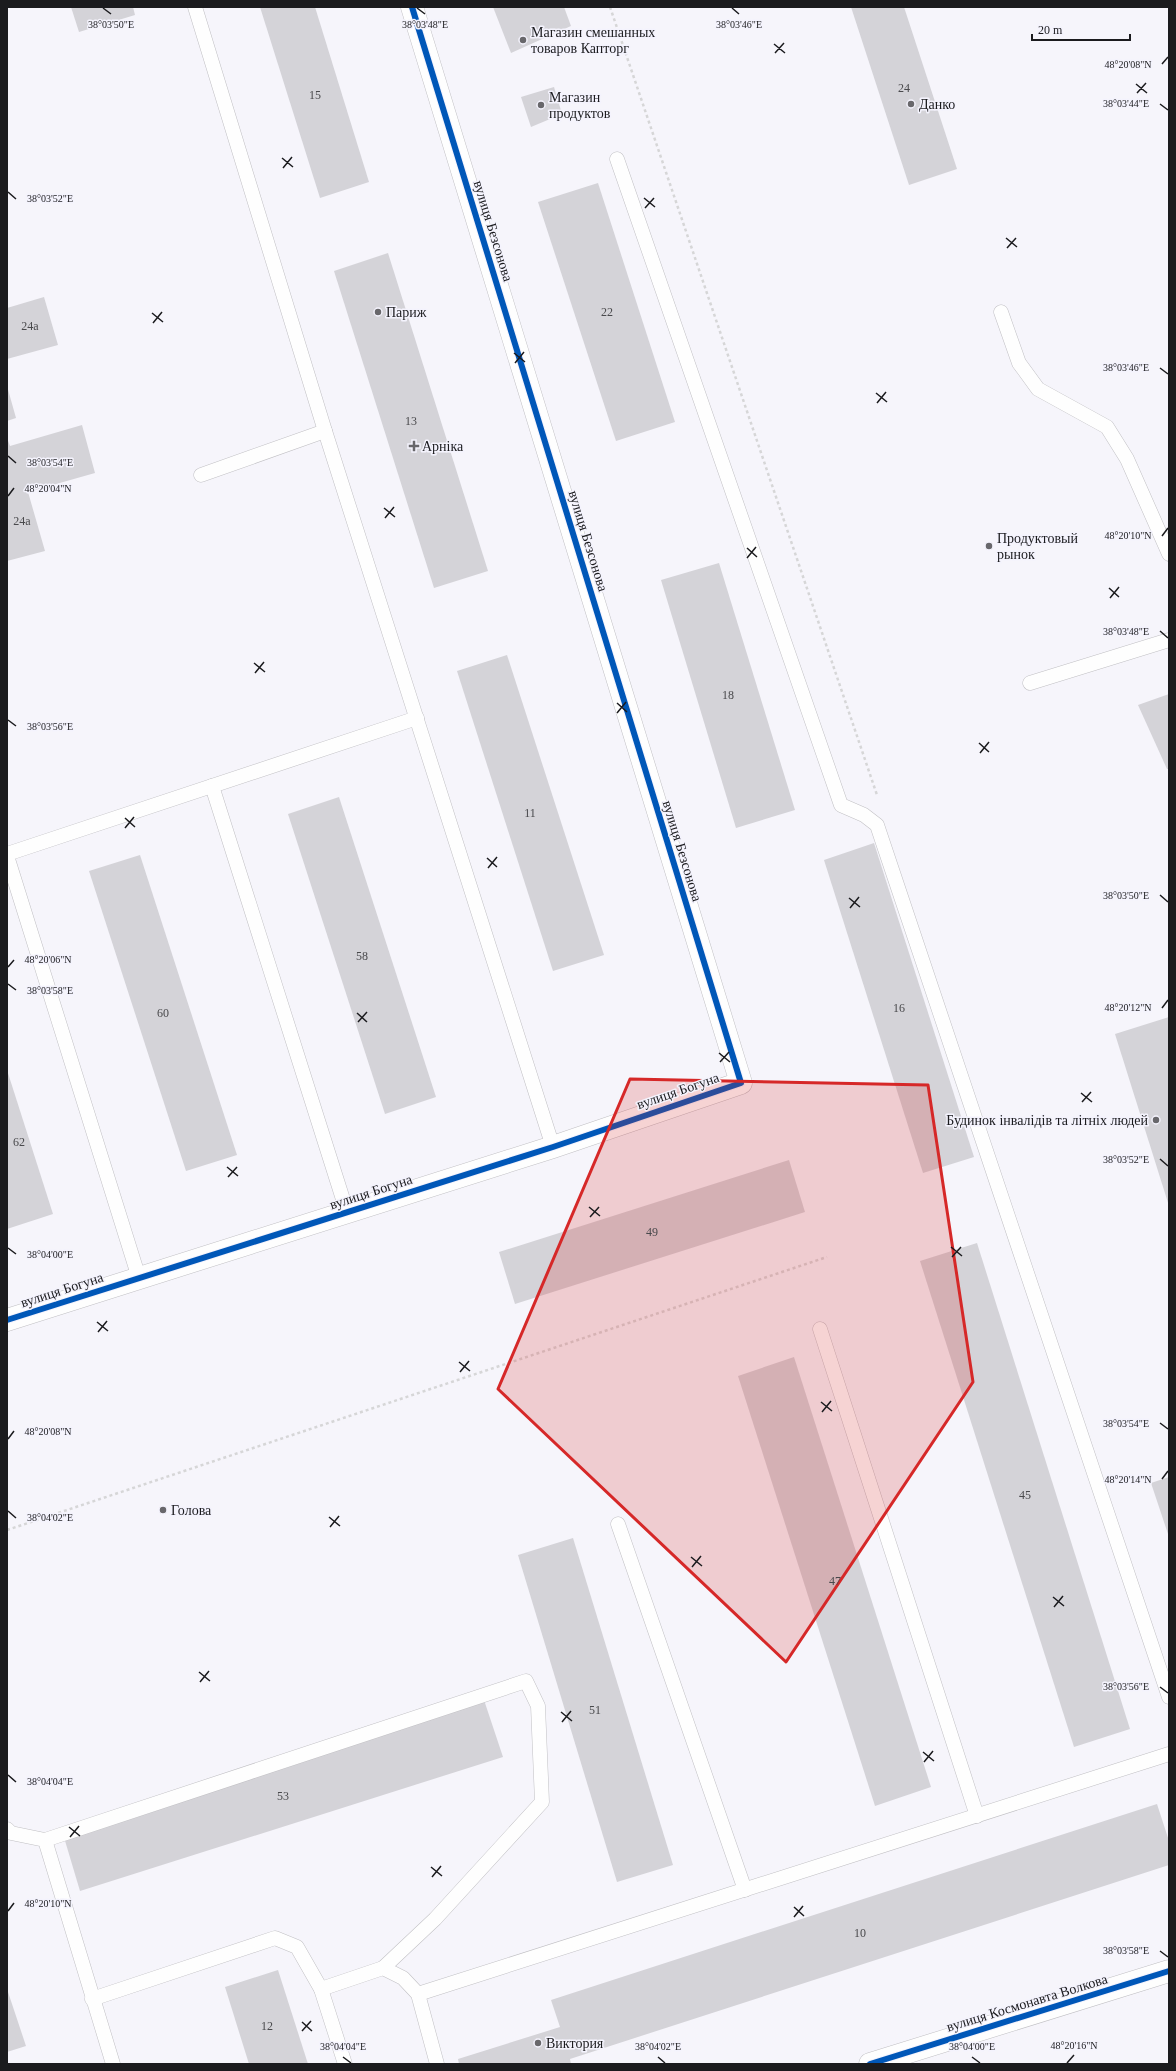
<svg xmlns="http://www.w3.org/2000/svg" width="1176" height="2071" viewBox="0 0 1176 2071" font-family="Georgia,serif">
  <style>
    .building { fill: #d4d3d8 }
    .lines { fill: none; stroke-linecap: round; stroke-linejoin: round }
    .service-casing { stroke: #c1c0c4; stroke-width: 15 }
    .minor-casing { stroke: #c1c0c4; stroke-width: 23 }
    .path { stroke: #d6d6d7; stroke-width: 2.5; stroke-dasharray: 3 3; stroke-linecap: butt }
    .service { stroke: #fefefe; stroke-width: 14 }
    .minor { stroke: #fefefe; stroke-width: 22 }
    .cycleway-casing { stroke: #f4f3fd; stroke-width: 8 }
    .cycleway { stroke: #0057b8; stroke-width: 6 }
    .marked { fill: #d62828; fill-opacity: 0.2; stroke: #d62828; stroke-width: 3; stroke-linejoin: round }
    .ticks { fill: none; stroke: #1b1b1e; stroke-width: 1.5 }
    .poi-dot { fill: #68676b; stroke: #f4f3fd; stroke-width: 1.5 }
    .labels { text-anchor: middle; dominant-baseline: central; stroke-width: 3; stroke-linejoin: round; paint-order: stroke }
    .number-label { font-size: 12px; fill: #49494c }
    .poi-label { font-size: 14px; fill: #1b1b1e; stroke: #f4f3fd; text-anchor: start }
    .street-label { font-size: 14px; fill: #1b1b1e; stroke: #f4f3fd }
    .ticks-label { font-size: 10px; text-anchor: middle; fill: #1b1b1e; stroke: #f4f3fd; stroke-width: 3; stroke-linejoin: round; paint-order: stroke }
  </style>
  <rect width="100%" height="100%" fill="#f6f5fb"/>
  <g class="building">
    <path d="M 71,7 L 133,7 L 135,15 L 79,32 Z"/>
    <path d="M 260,7 L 315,7 L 369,182 L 320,198 Z"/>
    <path d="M 493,7 L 564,7 L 571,26 L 511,53 Z"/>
    <path d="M 851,7 L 904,7 L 957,169 L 909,185 Z"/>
    <path d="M 554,87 L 562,114 L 531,127 L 521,97 Z"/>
    <path d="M 598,183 L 675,422 L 616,441 L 538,202 Z"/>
    <path d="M 388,253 L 488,571 L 434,588 L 334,271 Z"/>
    <path d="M 44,297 L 58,345 L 7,359 L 7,308 Z"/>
    <path d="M 7,386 L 16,418 L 7,421 Z"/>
    <path d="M 82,425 L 95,473 L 28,492 L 45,551 L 7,561 L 7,438 L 10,446 Z"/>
    <path d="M 719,563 L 795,810 L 736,828 L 661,580 Z"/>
    <path d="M 507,655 L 604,955 L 553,971 L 457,671 Z"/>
    <path d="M 1169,694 L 1169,769 L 1167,769 L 1138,705 Z"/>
    <path d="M 339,797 L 436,1097 L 385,1114 L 288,814 Z"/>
    <path d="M 874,843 L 974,1157 L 923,1173 L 824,860 Z"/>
    <path d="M 140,855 L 237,1155 L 186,1171 L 89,871 Z"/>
    <path d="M 1169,1017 L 1169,1206 L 1115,1034 Z"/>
    <path d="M 7,1070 L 53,1214 L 7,1229 Z"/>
    <path d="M 789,1160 L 805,1212 L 515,1304 L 499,1252 Z"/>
    <path d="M 977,1243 L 1130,1729 L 1074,1747 L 920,1261 Z"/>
    <path d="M 794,1357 L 931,1787 L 875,1806 L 738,1376 Z"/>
    <path d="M 1169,1477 L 1169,1537 L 1151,1483 Z"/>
    <path d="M 573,1538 L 673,1865 L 617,1882 L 518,1555 Z"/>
    <path d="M 484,1700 L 503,1757 L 80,1891 L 63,1834 Z"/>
    <path d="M 1157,1804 L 1169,1841 L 1169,1865 L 570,2059 L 571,2064 L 459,2064 L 458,2059 L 560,2027 L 551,2000 Z"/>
    <path d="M 278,1970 L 308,2064 L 249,2064 L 225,1987 Z"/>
    <path d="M 7,1989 L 26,2046 L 7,2052 Z"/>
  </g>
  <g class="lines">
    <defs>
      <g id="service">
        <path d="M 195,7 L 325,431 L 553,1147"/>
        <path d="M 617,159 L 841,805 L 864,815 L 877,825 L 1169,1697"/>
        <path d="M 1001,312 L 1019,363 L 1038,389 L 1107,427 L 1127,459 L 1169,554"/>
        <path d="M 201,475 L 325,431"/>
        <path d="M 1030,683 L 1169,640"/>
        <path d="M 212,786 L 347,1212"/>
        <path d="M 7,854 L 417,718"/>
        <path d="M 7,856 L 139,1278"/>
        <path d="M 820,1329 L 977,1816"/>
        <path d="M 618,1524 L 745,1890"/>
        <path d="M 7,1829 L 11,1833 L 45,1840 L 113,2064"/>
        <path d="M 45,1840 L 526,1681 L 538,1706 L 542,1802 L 435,1919 L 383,1968"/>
        <path d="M 321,1989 L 383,1968 L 403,1978 L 418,1994 L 437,2064"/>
        <path d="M 418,1994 L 1169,1754"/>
        <path d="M 92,1999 L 275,1938 L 297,1947 L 321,1989 L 345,2064"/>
      </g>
      <g id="minor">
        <path d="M 7,1320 L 553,1147 L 741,1083 L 412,7"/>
        <path d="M 870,2064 L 1169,1971"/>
      </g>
    </defs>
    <use href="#service" class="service-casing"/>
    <use href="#minor" class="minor-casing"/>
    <g class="path">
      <path d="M 610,7 L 877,795"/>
      <path d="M 7,1530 L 827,1257"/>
    </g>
    <use href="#service" class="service"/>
    <use href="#minor" class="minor"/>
    <defs>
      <g id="cycleway">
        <path d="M 7,1320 L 553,1147 L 741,1083 L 412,7"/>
        <path d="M 870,2064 L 1169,1971"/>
      </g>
    </defs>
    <use href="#cycleway" class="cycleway-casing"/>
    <use href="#cycleway" class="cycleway"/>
  </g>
  <path class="marked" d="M 630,1079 L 928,1085 L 973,1382 L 786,1662 L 498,1389 Z"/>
  <path class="ticks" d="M 103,8 L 111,14M 417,8 L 425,14M 732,8 L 739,14M 774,44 L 785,53M 775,53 L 784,43M 1162,64 L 1168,57M 1136,84 L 1147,93M 1137,93 L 1146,83M 1160,104 L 1168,110M 282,158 L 293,167M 283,168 L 292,157M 8,192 L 16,199M 644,198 L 655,207M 645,208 L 654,198M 1006,238 L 1017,247M 1007,248 L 1016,238M 152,313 L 163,322M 153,323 L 162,312M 514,353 L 525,362M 515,363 L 524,352M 1160,368 L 1168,374M 876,393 L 887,402M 877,403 L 886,392M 8,456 L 16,463M 8,496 L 14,488M 384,508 L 395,517M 385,518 L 394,507M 1162,536 L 1168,528M 747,548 L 757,557M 747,558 L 756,547M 1109,588 L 1119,597M 1110,598 L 1119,587M 1160,631 L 1168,638M 254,663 L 265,672M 255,673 L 264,662M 617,703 L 627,712M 617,713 L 626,702M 8,720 L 16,726M 979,743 L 989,752M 980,753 L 989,742M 125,818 L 135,827M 125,828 L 134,817M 487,858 L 497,867M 488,868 L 497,857M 1160,895 L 1168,902M 849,898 L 860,907M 850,908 L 859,897M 8,967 L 14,960M 8,984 L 16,990M 1162,1008 L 1168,1000M 357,1013 L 367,1022M 358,1022 L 367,1012M 719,1053 L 730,1062M 720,1062 L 729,1052M 1081,1093 L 1092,1102M 1082,1102 L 1091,1092M 1160,1159 L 1168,1166M 227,1167 L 238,1176M 228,1177 L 237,1167M 589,1207 L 600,1216M 590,1217 L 599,1207M 951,1247 L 962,1256M 8,1248 L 16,1254M 952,1257 L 961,1247M 97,1322 L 108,1331M 98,1332 L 107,1321M 459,1362 L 470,1371M 460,1372 L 469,1361M 821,1402 L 832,1411M 822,1412 L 831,1401M 1160,1423 L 1168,1429M 8,1439 L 14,1431M 1162,1479 L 1168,1471M 8,1511 L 16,1518M 329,1517 L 340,1526M 330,1527 L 339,1516M 691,1557 L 702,1566M 692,1567 L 701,1556M 1053,1597 L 1064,1606M 1054,1607 L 1063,1596M 199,1672 L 210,1681M 200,1682 L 209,1671M 1160,1687 L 1168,1693M 561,1712 L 572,1721M 562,1722 L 571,1711M 923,1752 L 934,1761M 924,1762 L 933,1751M 8,1775 L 16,1782M 69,1827 L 80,1836M 70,1837 L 79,1826M 431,1867 L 442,1876M 432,1877 L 441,1866M 794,1907 L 804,1916M 8,1911 L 14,1903M 794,1917 L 803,1906M 1160,1951 L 1168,1957M 302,2022 L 312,2031M 302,2031 L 311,2021M 343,2057 L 351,2063M 658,2057 L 665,2063M 972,2057 L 980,2063M 1067,2063 L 1074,2055"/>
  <g class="poi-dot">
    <circle cx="523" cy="40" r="4"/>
    <circle cx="911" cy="104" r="4"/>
    <circle cx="541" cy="105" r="4"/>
    <circle cx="378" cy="312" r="4"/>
    <path d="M412 440h4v4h4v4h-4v4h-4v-4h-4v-4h4z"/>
    <circle cx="989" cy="546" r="4"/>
    <circle cx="1156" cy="1120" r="4"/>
    <circle cx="163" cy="1510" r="4"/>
    <circle cx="538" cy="2043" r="4"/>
  </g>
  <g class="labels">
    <g class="number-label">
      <text x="904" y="88">24</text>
      <text x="315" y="95">15</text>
      <text x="607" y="312">22</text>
      <text x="30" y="326">24а</text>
      <text x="411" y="421">13</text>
      <text x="22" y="521">24а</text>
      <text x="728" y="695">18</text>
      <text x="530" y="813">11</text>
      <text x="362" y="956">58</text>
      <text x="899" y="1008">16</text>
      <text x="163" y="1013">60</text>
      <text x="19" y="1142">62</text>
      <text x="652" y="1232">49</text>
      <text x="1025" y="1495">45</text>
      <text x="835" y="1581">47</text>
      <text x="595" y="1710">51</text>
      <text x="283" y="1796">53</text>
      <text x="860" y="1933">10</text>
      <text x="267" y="2026">12</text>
    </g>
    <g class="poi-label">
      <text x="531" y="32">Магазин смешанных<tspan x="531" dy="16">товаров Капторг</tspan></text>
      <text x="549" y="97">Магазин<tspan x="549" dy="16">продуктов</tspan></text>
      <text x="919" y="104">Данко</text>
      <text x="386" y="312">Париж</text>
      <text x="422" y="446">Арніка</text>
      <text x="997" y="538">Продуктовый<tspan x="997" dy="16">рынок</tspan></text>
      <text x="1148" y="1120" text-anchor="end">Будинок інвалідів та літніх людей</text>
      <text x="171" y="1510">Голова</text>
      <text x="546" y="2043">Виктория</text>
    </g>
    <g class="street-label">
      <text transform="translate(493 231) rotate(73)">вулиця Безсонова</text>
      <text transform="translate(588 541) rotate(73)">вулиця Безсонова</text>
      <text transform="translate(682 851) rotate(73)">вулиця Безсонова</text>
      <text transform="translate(678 1091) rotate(-19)">вулиця Богуна</text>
      <text transform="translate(371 1192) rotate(-18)">вулиця Богуна</text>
      <text transform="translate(62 1290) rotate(-18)">вулиця Богуна</text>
      <text transform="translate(1027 2003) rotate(-17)">вулиця Космонавта Волкова</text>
    </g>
  </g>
  <g class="ticks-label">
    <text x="111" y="28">38°03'50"E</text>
    <text x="425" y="28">38°03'48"E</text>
    <text x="739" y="28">38°03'46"E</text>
    <text x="1128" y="68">48°20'08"N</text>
    <text x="1126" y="107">38°03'44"E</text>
    <text x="50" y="202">38°03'52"E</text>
    <text x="1126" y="371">38°03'46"E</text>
    <text x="50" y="466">38°03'54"E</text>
    <text x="48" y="492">48°20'04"N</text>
    <text x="1128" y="539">48°20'10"N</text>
    <text x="1126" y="635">38°03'48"E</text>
    <text x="50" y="730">38°03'56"E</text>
    <text x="1126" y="899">38°03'50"E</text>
    <text x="48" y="963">48°20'06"N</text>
    <text x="50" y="994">38°03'58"E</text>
    <text x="1128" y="1011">48°20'12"N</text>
    <text x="1126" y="1163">38°03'52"E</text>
    <text x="50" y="1258">38°04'00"E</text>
    <text x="1126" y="1427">38°03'54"E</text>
    <text x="48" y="1435">48°20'08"N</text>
    <text x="1128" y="1483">48°20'14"N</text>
    <text x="50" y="1521">38°04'02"E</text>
    <text x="1126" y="1690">38°03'56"E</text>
    <text x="50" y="1785">38°04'04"E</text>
    <text x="48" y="1907">48°20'10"N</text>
    <text x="1126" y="1954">38°03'58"E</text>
    <text x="1074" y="2049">48°20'16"N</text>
    <text x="343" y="2050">38°04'04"E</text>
    <text x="658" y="2050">38°04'02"E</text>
    <text x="972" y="2050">38°04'00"E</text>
  </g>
  <rect width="1176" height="2071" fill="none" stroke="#1b1b1e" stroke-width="16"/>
  <path d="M1032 34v6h98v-6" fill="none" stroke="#1b1b1e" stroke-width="2"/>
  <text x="1038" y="34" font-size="12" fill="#1b1b1e" stroke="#f4f3fd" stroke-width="3" paint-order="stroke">20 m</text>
</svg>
